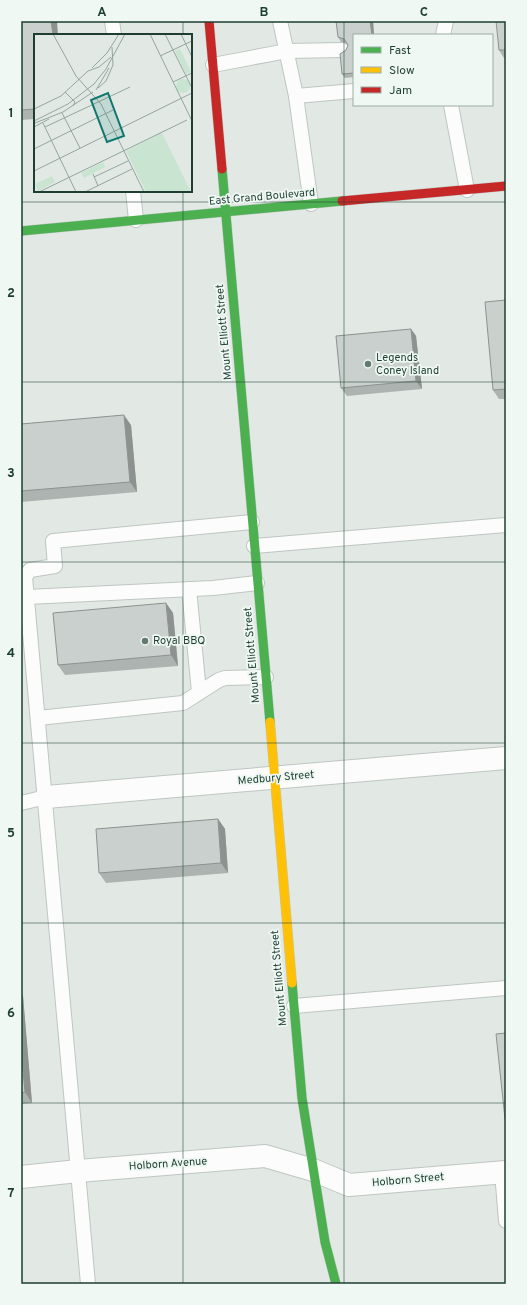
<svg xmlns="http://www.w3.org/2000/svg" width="527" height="1305" viewBox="0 0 527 1305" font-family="Overpass,sans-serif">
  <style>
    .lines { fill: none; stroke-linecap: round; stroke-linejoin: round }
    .lane-casing { stroke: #bfc6c2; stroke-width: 16 }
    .street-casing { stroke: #bfc6c2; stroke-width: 24 }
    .fast-casing { stroke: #bdc7c2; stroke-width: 10 }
    .slow-casing { stroke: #bdc7c2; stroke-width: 10 }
    .jam-casing { stroke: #bdc7c2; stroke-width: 10 }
    .lane { stroke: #fbfcfb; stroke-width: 14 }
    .street { stroke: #fbfcfb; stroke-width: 22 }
    .fast { stroke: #4caf50; stroke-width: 9 }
    .slow { stroke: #ffc107; stroke-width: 9 }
    .jam { stroke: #c62828; stroke-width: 9 }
    .wall { fill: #adb3b0 }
    .shaded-wall { fill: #8d9290 }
    .building { fill: #c9d0cd; stroke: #8d9290 }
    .grid { fill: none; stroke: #1e3e33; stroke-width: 1; stroke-opacity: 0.55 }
    .poi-dot { fill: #637a71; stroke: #eff8f3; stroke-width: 1.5 }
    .labels { text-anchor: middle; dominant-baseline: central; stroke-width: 3.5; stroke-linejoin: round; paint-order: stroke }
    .street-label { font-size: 11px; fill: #1e3e33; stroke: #eff8f3 }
    .poi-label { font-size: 11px; fill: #1e3e33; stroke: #eff8f3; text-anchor: start }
    .inset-road { fill: none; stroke: #94a59e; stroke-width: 1 }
    .view { fill: #0f766e; fill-opacity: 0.15; stroke: #0f766e; stroke-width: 2 }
    .inset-edge { fill: none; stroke: #1e3e33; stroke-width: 2 }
    .neatline { fill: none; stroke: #1e3e33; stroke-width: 1.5 }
    .grid-label { font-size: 13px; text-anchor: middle; font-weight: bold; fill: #1e3e33 }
  </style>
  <rect width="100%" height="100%" fill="#e2e9e5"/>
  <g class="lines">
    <defs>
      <g id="lane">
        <path d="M 112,21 L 114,35"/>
        <path d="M 280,21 L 296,96 L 311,204"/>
        <path d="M 443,35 L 446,21"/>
        <path d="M 213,65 L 287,51 L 342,50"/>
        <path d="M 296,96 L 354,91"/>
        <path d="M 451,105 L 467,190"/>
        <path d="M 133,191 L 136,220"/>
        <path d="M 254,546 L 506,525"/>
        <path d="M 189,589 L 199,692"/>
        <path d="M 27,597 L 213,588 L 257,583"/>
        <path d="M 38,718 L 183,703 L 219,680 L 225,678 L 266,677"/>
        <path d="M 21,803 L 46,797"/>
        <path d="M 294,1006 L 506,988"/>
        <path d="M 502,1172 L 506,1221"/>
        <path d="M 88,1284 L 25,577 L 30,570 L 55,566 L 53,541 L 252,522"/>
      </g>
      <g id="street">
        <path d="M 46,797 L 506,758"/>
        <path d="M 21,1177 L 78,1171 L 265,1156 L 313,1170 L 349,1185 L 506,1172"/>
      </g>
      <g id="fast">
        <path d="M 222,169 L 270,722"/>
        <path d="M 21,231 L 342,201"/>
        <path d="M 292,983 L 302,1098 L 325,1242 L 336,1284"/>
      </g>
      <path id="slow" d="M 270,722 L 292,983"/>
      <g id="jam">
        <path d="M 209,21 L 222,169"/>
        <path d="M 342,201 L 506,186"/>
      </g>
    </defs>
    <use href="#lane" class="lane-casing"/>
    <use href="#street" class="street-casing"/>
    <use href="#fast" class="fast-casing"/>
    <use href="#slow" class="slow-casing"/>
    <use href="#jam" class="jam-casing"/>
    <use href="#lane" class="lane"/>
    <use href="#street" class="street"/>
    <use href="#fast" class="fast"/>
    <use href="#slow" class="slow"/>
    <use href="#jam" class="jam"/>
  </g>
  <g class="wall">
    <path d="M 21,21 L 35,35 L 35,119 L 21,120 Z"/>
    <path d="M 336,21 L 373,21 L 374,35 L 354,35 L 354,77 L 345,78 L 342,74 L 348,45 L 346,43 L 341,42 L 338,37 Z"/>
    <path d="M 506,21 L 506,58 L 504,58 L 499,50 Z"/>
    <path d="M 506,300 L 506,399 L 499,399 L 493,390 Z"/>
    <path d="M 411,329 L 416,336 L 422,389 L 347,396 L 341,388 Z"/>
    <path d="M 21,424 L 131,425 L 137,492 L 21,502 Z"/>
    <path d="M 166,603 L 173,613 L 178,666 L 65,675 L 58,665 Z"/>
    <path d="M 218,819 L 225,829 L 228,873 L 106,883 L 99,873 Z"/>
    <path d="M 21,994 L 23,996 L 32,1103 L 21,1104 Z"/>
  </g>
  <g class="shaded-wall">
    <path d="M 51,21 L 57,21 L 58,35 L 53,35 Z"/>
    <path d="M 370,21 L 373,21 L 374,35 L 372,35 Z"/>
    <path d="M 411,329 L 416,336 L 422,389 L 416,381 Z"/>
    <path d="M 124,415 L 131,425 L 137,492 L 130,482 Z"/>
    <path d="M 166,603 L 173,613 L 178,666 L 171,655 Z"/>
    <path d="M 218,819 L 225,829 L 228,873 L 221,863 Z"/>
    <path d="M 21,994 L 23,996 L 32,1103 L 25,1092 L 21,1050 Z"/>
  </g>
  <g class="building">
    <path d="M 21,21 L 51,21 L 53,35 L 35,35 L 35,109 L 21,110 Z"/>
    <path d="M 336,21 L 370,21 L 372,35 L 354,35 L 354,73 L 342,74 L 340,54 L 346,50 L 348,45 L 344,39 L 338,37 Z"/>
    <path d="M 496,21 L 506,21 L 506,50 L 499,50 Z"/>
    <path d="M 506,300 L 506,389 L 493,390 L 485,302 Z"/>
    <path d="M 411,329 L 416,381 L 341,388 L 336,336 Z"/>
    <path d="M 124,415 L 130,482 L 21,491 L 21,424 Z"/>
    <path d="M 166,603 L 171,655 L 58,665 L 53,613 Z"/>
    <path d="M 218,819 L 221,863 L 99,873 L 96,829 Z"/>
    <path d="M 506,1033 L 506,1119 L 505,1119 L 496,1034 Z"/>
    <path d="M 21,1050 L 25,1092 L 21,1093 Z"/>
  </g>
  <path class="grid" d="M 183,21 L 183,35M 344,21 L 344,1284M 183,191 L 183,1284M 21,202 L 506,202M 21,382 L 506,382M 21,562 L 506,562M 21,743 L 506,743M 21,923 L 506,923M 21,1103 L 506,1103"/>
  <g class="poi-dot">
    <circle cx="368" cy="364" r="4"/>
    <circle cx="145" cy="641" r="4"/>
  </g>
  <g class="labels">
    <g class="street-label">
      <text transform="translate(262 197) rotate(-5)">East Grand Boulevard</text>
      <text transform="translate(224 332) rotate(-95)">Mount Elliott Street</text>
      <text transform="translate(252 655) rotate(-95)">Mount Elliott Street</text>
      <text transform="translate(276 778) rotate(-5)">Medbury Street</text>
      <text transform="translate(279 978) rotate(-95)">Mount Elliott Street</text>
      <text transform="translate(168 1164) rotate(-4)">Holborn Avenue</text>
      <text transform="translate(408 1180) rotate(-5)">Holborn Street</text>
    </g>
    <g class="poi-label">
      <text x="376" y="358">Legends<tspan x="376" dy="13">Coney Island</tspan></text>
      <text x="153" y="641">Royal BBQ</text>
    </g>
  </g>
  <g transform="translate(34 34)">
    <rect width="158" height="158" fill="#e2e9e5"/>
    <path d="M 146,15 L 157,38 L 152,40 L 141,17 ZM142 52a7 7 0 1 1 14 0a7 7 0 1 1-14 0ZM 127,99 L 129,101 L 157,158 L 112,158 L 92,117 ZM 69,128 L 71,133 L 50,144 L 47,139 ZM 18,142 L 21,148 L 4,157 L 1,150 Z" fill="#c9e4d0"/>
    <path class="inset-road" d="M 19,0 L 42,42 L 67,70 L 110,158M 116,0 L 158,87M 131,0 L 158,54M 147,0 L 158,23M 126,22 L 158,7M 58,34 L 73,19 L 85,0M 54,37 L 65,33 L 77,23M 139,48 L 158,39M 64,54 L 72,47 L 79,31 L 78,13M 62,56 L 75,34M 31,58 L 41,68 L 39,72M 0,75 L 27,62 L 54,37M 29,78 L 59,58M 28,79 L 46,114M 0,87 L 34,70 L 60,50 L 72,35 L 91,0M 1,89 L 29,78M 9,89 L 42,158M 0,93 L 15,85M 11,93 L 96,53M 0,115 L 79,76M 0,137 L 158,59M 59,140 L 64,152M 60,143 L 94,127M 5,158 L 153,86M 51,158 L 98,135"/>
    <path class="view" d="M 74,59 L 90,102 L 73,108 L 57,66 Z"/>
    <rect width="158" height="158" class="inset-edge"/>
  </g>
  <rect width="527" height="1305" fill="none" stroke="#eff8f3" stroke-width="44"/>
  <rect x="353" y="34" width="140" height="72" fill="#eff8f3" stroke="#9baea6"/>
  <rect x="361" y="47" width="20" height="6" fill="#4caf50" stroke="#9baea6"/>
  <text x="389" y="54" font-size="12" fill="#1e3e33">Fast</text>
  <rect x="361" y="67" width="20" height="6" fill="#ffc107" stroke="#9baea6"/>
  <text x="389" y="74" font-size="12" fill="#1e3e33">Slow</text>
  <rect x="361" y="87" width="20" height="6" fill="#c62828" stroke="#9baea6"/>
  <text x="389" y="94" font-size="12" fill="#1e3e33">Jam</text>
  <rect x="22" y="22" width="483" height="1261" class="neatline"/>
  <g class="grid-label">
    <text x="102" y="16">A</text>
    <text x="264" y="16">B</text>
    <text x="424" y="16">C</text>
    <text x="11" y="117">1</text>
    <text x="11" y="297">2</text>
    <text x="11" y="477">3</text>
    <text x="11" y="657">4</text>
    <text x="11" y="837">5</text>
    <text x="11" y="1017">6</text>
    <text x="11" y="1197">7</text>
  </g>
</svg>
